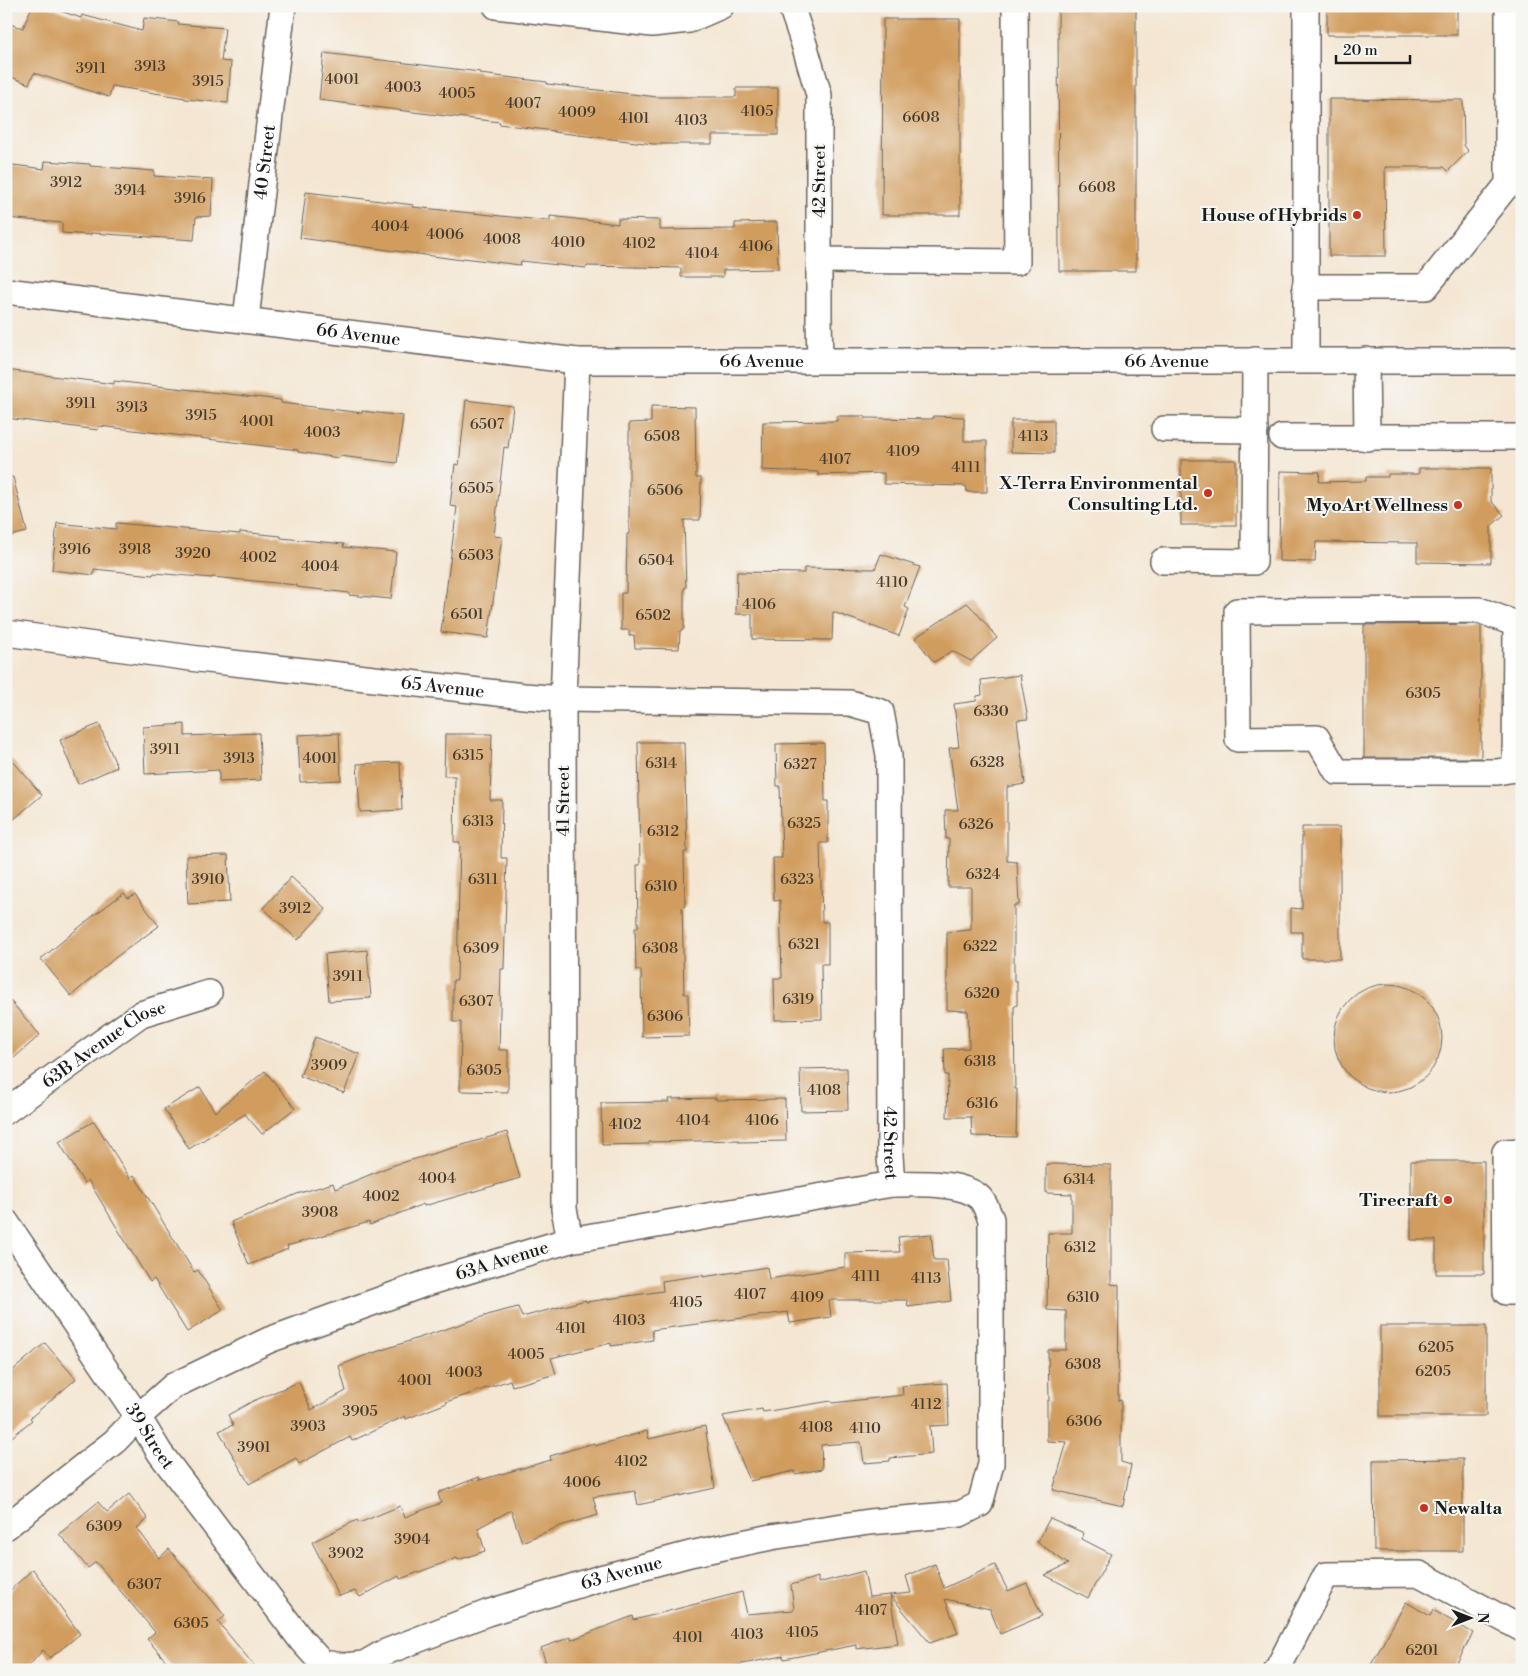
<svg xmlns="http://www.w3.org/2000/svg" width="1528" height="1676" viewBox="0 0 1528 1676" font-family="'Libre Bodoni',serif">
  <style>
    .building { fill: #d19d5f }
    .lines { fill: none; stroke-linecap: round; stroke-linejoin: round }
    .minor-casing { stroke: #68635c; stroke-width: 28 }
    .minor { stroke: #fff; stroke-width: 25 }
    .poi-dot { fill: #c8321e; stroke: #f6f6f2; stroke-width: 2 }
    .labels { text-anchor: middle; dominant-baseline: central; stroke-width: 4; stroke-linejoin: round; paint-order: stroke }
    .number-label { font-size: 15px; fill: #493c2d }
    .street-label { font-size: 18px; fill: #1c1c1c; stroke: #f6f6f2 }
    .poi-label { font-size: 18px; font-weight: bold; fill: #1c1c1c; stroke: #f6f6f2; text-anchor: end }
  </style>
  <rect width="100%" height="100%" fill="#f6f6f2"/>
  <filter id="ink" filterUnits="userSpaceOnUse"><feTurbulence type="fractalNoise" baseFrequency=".02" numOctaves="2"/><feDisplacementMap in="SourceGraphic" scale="10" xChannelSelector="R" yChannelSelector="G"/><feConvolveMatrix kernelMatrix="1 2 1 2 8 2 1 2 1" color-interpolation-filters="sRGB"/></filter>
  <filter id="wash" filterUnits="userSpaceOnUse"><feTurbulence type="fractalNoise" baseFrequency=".0096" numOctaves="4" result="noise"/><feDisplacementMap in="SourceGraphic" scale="20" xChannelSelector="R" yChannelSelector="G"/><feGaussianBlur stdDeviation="1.12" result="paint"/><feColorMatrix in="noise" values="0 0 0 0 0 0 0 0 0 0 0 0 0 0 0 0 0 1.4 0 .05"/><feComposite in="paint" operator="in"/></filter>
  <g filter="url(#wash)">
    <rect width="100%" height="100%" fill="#f4e6d2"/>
    <g id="blocks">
      <g class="building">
        <path d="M 32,6 L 46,6 L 81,18 L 82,15 L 142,31 L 144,18 L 179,22 L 178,24 L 225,28 L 221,61 L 231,62 L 228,103 L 185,99 L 185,98 L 112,86 L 109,97 L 34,73 L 29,84 L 6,75 L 6,23 L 23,28 Z"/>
        <path d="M 1058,6 L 1136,6 L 1136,271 L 1059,271 Z"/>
        <rect x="1327" y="6" width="130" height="29"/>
        <path d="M 883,19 L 960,19 L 960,215 L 882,215 Z"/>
        <path d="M 324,53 L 480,72 L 480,74 L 547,82 L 547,84 L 657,97 L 736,97 L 736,88 L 778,88 L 778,135 L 712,135 L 712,144 L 653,144 L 554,132 L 554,131 L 499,124 L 500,122 L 421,113 L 319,100 Z"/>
        <path d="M 1329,99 L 1463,100 L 1464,145 L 1468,151 L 1448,171 L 1444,167 L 1385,167 L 1386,256 L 1329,256 Z"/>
        <path d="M 45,161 L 90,164 L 90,166 L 154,171 L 154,176 L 213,180 L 211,216 L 196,217 L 194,240 L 91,233 L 91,235 L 62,233 L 62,223 L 6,218 L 6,164 L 44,169 Z"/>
        <path d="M 306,192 L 414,205 L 413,207 L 550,221 L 550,216 L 618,224 L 618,219 L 660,220 L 660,230 L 735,229 L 735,223 L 777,222 L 778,269 L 723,270 L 723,277 L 681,277 L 681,268 L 587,266 L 586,268 L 521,261 L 520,265 L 463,258 L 462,260 L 300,238 Z"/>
        <path d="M 6,370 L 114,384 L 114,381 L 184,389 L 281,400 L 281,403 L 362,413 L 362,411 L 403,416 L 397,463 L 340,456 L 339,458 L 298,452 L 298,450 L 150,432 L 99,426 L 98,430 L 6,418 Z"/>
        <path d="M 466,400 L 513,406 L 508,448 L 504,447 L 494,536 L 502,537 L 488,638 L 441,632 L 457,507 L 450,506 L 455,464 L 459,465 Z"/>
        <path d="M 651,406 L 695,407 L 696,478 L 701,478 L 700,520 L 684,520 L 686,588 L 684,588 L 684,629 L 680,631 L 679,649 L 635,648 L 634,635 L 629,636 L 629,630 L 621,630 L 621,593 L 626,593 L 627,534 L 629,534 L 629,423 L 651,422 Z"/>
        <path d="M 837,416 L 865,416 L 865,418 L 933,419 L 933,416 L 964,417 L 964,441 L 987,441 L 987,492 L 967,492 L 966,486 L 884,484 L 884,473 L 818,475 L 818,472 L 762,470 L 763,422 L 837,421 Z"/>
        <path d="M 1011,420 L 1054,420 L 1054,453 L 1011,452 Z"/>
        <rect x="1181" y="460" width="55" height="65"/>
        <path d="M 1419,468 L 1491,468 L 1491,501 L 1504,515 L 1491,526 L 1491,563 L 1417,562 L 1417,543 L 1316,542 L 1315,562 L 1279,561 L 1280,471 L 1320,472 L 1319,482 L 1366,481 L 1366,477 L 1388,477 L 1388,474 L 1419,474 Z"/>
        <path d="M 13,477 L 27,532 L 6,537 L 6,478 Z"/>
        <path d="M 57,523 L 116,529 L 116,523 L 240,534 L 240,532 L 281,536 L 281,538 L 344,544 L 343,547 L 396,552 L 391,599 L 349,595 L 349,593 L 297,587 L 297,585 L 212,577 L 212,578 L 154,573 L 153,575 L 94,569 L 94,575 L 52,570 Z"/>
        <path d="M 881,554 L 920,567 L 905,607 L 909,609 L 899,636 L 833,612 L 832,640 L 752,639 L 752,614 L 736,614 L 737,572 L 804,573 L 804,568 L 875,569 Z"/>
        <path d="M 967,603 L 976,612 L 997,638 L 971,661 L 952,651 L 934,662 L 915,638 Z"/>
        <path d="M 1476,624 L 1481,626 L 1481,758 L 1364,758 L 1364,625 Z"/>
        <path d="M 1020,675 L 1028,719 L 1017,720 L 1025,784 L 1007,787 L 1007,861 L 1017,862 L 1019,905 L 1014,905 L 1014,981 L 1017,981 L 1017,1005 L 1014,1007 L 1015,1089 L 1017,1089 L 1016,1137 L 972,1136 L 971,1117 L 947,1117 L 948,1075 L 945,1075 L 944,1049 L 969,1048 L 968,1011 L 947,1010 L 947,932 L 971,930 L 971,887 L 948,887 L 949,839 L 946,839 L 945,810 L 958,810 L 949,748 L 959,747 L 954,704 L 976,701 L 977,696 L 982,695 L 981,680 Z"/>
        <path d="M 99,724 L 117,767 L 78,784 L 60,740 Z"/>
        <path d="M 185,724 L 185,736 L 259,733 L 261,780 L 219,782 L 219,770 L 145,774 L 143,727 Z"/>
        <path d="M 339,733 L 341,780 L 300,782 L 298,735 Z"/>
        <path d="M 445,734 L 492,734 L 490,800 L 502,800 L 501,858 L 507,858 L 504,969 L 501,969 L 499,1050 L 508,1050 L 508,1092 L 460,1091 L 461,1022 L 453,1022 L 453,980 L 457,980 L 460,842 L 454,842 L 455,776 L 444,776 Z"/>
        <path d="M 638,742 L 684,742 L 687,852 L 684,852 L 685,906 L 682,907 L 684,994 L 688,994 L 689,1036 L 642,1037 L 641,970 L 636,970 L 635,928 L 638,928 L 637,865 L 640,865 Z"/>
        <path d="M 824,743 L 825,801 L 828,801 L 828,843 L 820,843 L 822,922 L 828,922 L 828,964 L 821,964 L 822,1019 L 775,1020 L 774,978 L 782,978 L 780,900 L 774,901 L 773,858 L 782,858 L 780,786 L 777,786 L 776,744 Z"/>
        <path d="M 6,753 L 42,795 L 6,826 Z"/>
        <path d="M 400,762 L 402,810 L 360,812 L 357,764 Z"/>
        <path d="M 1302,827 L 1340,827 L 1340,959 L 1302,959 L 1302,932 L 1291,932 L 1291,908 L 1302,909 Z"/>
        <path d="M 228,855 L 230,902 L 188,904 L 186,856 Z"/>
        <path d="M 291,877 L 326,909 L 298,940 L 263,908 Z"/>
        <path d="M 124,893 L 128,898 L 135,894 L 159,926 L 116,957 L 71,996 L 41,959 L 93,916 Z"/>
        <path d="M 367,950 L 371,998 L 329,1001 L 325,954 Z"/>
        <circle cx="1388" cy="1038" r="54"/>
        <path d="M 6,996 L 40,1035 L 6,1065 Z"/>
        <path d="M 315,1037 L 359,1054 L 344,1093 L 300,1076 Z"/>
        <path d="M 847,1068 L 848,1110 L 801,1111 L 800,1069 Z"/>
        <path d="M 265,1071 L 295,1108 L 262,1134 L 245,1114 L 189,1149 L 164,1109 L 200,1087 L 215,1112 Z"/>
        <path d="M 716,1098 L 716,1100 L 785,1099 L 786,1141 L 739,1142 L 739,1140 L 649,1142 L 649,1144 L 602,1145 L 601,1103 L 669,1102 L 668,1099 Z"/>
        <path d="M 94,1121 L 130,1178 L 134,1175 L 194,1272 L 198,1270 L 223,1310 L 187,1332 L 154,1279 L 150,1282 L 88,1180 L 84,1183 L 59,1142 Z"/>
        <path d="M 507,1132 L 520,1178 L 424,1206 L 423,1204 L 370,1225 L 369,1222 L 287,1246 L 288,1249 L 249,1265 L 231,1222 L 297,1194 L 333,1183 L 335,1189 L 391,1166 Z"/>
        <path d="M 1411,1161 L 1484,1161 L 1484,1274 L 1436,1274 L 1436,1240 L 1411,1240 Z"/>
        <path d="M 1046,1164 L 1111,1165 L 1111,1284 L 1119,1285 L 1118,1401 L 1121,1400 L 1121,1462 L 1131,1465 L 1123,1506 L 1053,1490 L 1067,1442 L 1047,1441 L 1047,1401 L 1049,1401 L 1048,1350 L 1066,1350 L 1066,1311 L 1047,1310 L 1048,1233 L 1072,1233 L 1072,1194 L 1046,1193 Z"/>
        <path d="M 931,1234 L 934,1260 L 947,1260 L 951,1301 L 908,1307 L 907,1300 L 829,1300 L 831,1317 L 790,1323 L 788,1312 L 652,1330 L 653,1340 L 611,1346 L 611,1343 L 551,1358 L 556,1374 L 512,1386 L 510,1380 L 446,1402 L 447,1403 L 406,1419 L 405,1416 L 352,1441 L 350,1437 L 299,1464 L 296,1458 L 249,1484 L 219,1431 L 233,1425 L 228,1415 L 253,1401 L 299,1382 L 311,1410 L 346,1391 L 339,1366 L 364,1356 L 494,1313 L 518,1307 L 522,1317 L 586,1300 L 586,1302 L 663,1291 L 662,1281 L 703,1275 L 703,1277 L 767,1267 L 769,1279 L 845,1267 L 845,1253 L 900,1252 L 898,1237 Z"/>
        <rect x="1380" y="1326" width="106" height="90"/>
        <path d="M 45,1343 L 76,1379 L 30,1418 L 32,1420 L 6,1442 L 6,1376 Z"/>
        <path d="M 947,1383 L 949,1425 L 930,1426 L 932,1454 L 890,1458 L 890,1461 L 864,1463 L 861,1442 L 821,1445 L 822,1469 L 795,1474 L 794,1471 L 750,1481 L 723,1416 L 762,1409 L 763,1412 L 831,1401 L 832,1403 L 903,1395 L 902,1386 Z"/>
        <path d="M 705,1426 L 715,1488 L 638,1505 L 635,1491 L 593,1497 L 598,1515 L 560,1526 L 522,1542 L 511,1510 L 478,1528 L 485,1551 L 458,1560 L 457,1558 L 400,1579 L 399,1576 L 360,1597 L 355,1591 L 339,1596 L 312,1542 L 357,1520 L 359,1523 L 400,1506 L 405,1517 L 441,1503 L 438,1493 L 479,1477 L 480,1480 L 551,1460 L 550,1456 L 594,1443 L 595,1446 L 647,1431 L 649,1439 Z"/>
        <path d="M 1463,1459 L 1463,1551 L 1374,1551 L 1373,1460 Z"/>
        <path d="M 129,1494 L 148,1519 L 137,1528 L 159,1558 L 169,1549 L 225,1616 L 218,1622 L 258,1670 L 174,1670 L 147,1639 L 155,1632 L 96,1562 L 88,1568 L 59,1534 L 98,1502 L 107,1512 Z"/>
        <path d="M 1050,1518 L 1084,1533 L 1082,1539 L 1111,1554 L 1088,1598 L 1045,1575 L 1068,1564 L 1037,1542 Z"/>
        <path d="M 935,1564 L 944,1588 L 995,1565 L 1008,1591 L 1027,1583 L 1042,1616 L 1000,1634 L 990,1609 L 945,1599 L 958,1633 L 930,1643 L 890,1595 L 898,1644 L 856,1649 L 856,1645 L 784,1659 L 783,1656 L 712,1670 L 548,1670 L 541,1648 L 571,1637 L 571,1640 L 633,1616 L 634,1620 L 742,1592 L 747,1614 L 794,1610 L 791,1585 L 818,1577 L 818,1583 L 864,1571 L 869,1597 L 911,1593 L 906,1576 Z"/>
        <path d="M 33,1569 L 80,1634 L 50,1658 L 43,1650 L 25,1670 L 6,1670 L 6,1594 Z"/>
        <path d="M 1406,1602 L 1430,1616 L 1433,1610 L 1473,1633 L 1453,1670 L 1368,1670 Z"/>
      </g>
    </g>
  </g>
  <g filter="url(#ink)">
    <use href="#blocks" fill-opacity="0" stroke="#68635c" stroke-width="1"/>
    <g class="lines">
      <defs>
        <g id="minor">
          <path d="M 496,6 L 652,24 L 689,20 L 721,6"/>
          <path d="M 791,6 L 804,44 L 819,95 L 819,319 L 820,360"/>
          <path d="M 1306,6 L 1306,360"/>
          <path d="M 1508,6 L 1508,184 L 1522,184"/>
          <path d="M 819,260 L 1017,262 L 1015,6"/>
          <path d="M 1305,287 L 1426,287 L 1508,184"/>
          <path id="s1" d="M 6,291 L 577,361 L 1522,361"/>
          <path id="s2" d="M 246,319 L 283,6"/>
          <path d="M 1366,360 L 1367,438"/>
          <path d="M 1164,429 L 1255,430"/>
          <path d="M 1282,437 L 1522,437"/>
          <path d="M 1163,561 L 1254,562 L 1255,360"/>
          <path d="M 1522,624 L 1516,624 L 1515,769 L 1522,769"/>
          <path id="s3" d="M 6,633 L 198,659 L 524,696 L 563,699 L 850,703 L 881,712 L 889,755 L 890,1156 L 892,1184"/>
          <path d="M 1515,769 L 1497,772 L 1337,772 L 1317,738 L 1238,739 L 1237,611 L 1479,610 L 1516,624"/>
          <path id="s4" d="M 6,1111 L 141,1014 L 209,993"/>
          <path d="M 1522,1151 L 1505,1152 L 1506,1292 L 1522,1292"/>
          <path id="s5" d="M 6,1222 L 138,1417 L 160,1453 L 302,1641 L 322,1663 L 344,1666 L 364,1664 L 383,1653 L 487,1613 L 604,1577 L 690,1554 L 771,1537 L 869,1522 L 960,1514 L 980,1504 L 991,1464 L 991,1219 C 988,1213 985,1203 980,1198 C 962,1181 916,1184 892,1184 L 570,1240 L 424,1284 L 269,1340 L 173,1386 L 138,1417 L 115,1441 L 6,1527"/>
          <path d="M 570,1240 L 564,1209 L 563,699 L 577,361"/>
          <path d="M 1277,1670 L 1326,1575 L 1420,1574 L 1522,1629"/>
        </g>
      </defs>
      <use href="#minor" class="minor-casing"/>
      <use href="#minor" class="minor"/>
    </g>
  </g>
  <g class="poi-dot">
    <circle cx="1357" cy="215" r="5"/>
    <circle cx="1208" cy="493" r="5"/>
    <circle cx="1458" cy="505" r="5"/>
    <circle cx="1448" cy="1200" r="5"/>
    <circle cx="1424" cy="1508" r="5"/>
  </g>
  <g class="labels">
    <g class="number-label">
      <text x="150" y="66">3913</text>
      <text x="91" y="68">3911</text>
      <text x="342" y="79">4001</text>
      <text x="208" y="81">3915</text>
      <text x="403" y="87">4003</text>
      <text x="457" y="93">4005</text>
      <text x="523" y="103">4007</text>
      <text x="757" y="111">4105</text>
      <text x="577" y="112">4009</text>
      <text x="921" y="117">6608</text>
      <text x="634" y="118">4101</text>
      <text x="691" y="120">4103</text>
      <text x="66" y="182">3912</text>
      <text x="1097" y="187">6608</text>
      <text x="130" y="190">3914</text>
      <text x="190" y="198">3916</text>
      <text x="390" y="226">4004</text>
      <text x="445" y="234">4006</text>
      <text x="502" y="239">4008</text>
      <text x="568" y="242">4010</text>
      <text x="639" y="243">4102</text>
      <text x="756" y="246">4106</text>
      <text x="702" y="253">4104</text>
      <text x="81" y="403">3911</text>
      <text x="132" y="407">3913</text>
      <text x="201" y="415">3915</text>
      <text x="257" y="421">4001</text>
      <text x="487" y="424">6507</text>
      <text x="322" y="432">4003</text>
      <text x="662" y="436">6508</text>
      <text x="1033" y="436">4113</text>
      <text x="903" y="451">4109</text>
      <text x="835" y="459">4107</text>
      <text x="966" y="467">4111</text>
      <text x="476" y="488">6505</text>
      <text x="665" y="490">6506</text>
      <text x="75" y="549">3916</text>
      <text x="135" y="549">3918</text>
      <text x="193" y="553">3920</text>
      <text x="476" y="555">6503</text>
      <text x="258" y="557">4002</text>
      <text x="656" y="560">6504</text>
      <text x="320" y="566">4004</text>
      <text x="892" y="582">4110</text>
      <text x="759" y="604">4106</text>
      <text x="467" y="614">6501</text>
      <text x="653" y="615">6502</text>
      <text x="1423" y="693">6305</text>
      <text x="991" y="711">6330</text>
      <text x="165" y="749">3911</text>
      <text x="468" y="755">6315</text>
      <text x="239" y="758">3913</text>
      <text x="320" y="758">4001</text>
      <text x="987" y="762">6328</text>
      <text x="661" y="763">6314</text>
      <text x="800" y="764">6327</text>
      <text x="478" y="821">6313</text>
      <text x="804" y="823">6325</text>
      <text x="976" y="824">6326</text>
      <text x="663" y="831">6312</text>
      <text x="983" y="874">6324</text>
      <text x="208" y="879">3910</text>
      <text x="483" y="879">6311</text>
      <text x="797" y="879">6323</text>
      <text x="661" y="886">6310</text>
      <text x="295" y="908">3912</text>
      <text x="804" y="944">6321</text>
      <text x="980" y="946">6322</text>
      <text x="481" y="948">6309</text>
      <text x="660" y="948">6308</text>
      <text x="348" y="976">3911</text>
      <text x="982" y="993">6320</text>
      <text x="798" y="999">6319</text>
      <text x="476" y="1001">6307</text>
      <text x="665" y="1016">6306</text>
      <text x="980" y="1061">6318</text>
      <text x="329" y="1065">3909</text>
      <text x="484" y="1070">6305</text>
      <text x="824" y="1090">4108</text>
      <text x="982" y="1103">6316</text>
      <text x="693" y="1120">4104</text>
      <text x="762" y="1120">4106</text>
      <text x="625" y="1124">4102</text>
      <text x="437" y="1178">4004</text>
      <text x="1079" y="1179">6314</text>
      <text x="381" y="1196">4002</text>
      <text x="320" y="1212">3908</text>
      <text x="1080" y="1247">6312</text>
      <text x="866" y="1276">4111</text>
      <text x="926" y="1278">4113</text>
      <text x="750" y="1294">4107</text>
      <text x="807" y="1297">4109</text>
      <text x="1083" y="1297">6310</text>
      <text x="686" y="1302">4105</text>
      <text x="629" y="1320">4103</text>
      <text x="571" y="1328">4101</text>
      <text x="1436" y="1347">6205</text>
      <text x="526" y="1354">4005</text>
      <text x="1083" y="1364">6308</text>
      <text x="1433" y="1371">6205</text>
      <text x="464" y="1372">4003</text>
      <text x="415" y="1380">4001</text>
      <text x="926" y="1404">4112</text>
      <text x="360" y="1411">3905</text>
      <text x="1084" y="1421">6306</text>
      <text x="308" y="1426">3903</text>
      <text x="816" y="1427">4108</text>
      <text x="865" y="1428">4110</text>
      <text x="254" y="1447">3901</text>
      <text x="631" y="1461">4102</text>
      <text x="582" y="1482">4006</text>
      <text x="104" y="1526">6309</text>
      <text x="412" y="1539">3904</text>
      <text x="346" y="1553">3902</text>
      <text x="144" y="1584">6307</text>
      <text x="871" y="1610">4107</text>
      <text x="191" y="1623">6305</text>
      <text x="802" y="1632">4105</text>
      <text x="747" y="1634">4103</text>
      <text x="688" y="1637">4101</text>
      <text x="1422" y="1650">6201</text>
    </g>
    <g class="street-label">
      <text stroke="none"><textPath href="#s2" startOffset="158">40 Street</textPath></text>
      <text transform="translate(819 181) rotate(-90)">42 Street</text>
      <text stroke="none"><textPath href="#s1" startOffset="355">66 Avenue</textPath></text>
      <text stroke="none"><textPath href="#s1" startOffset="760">66 Avenue</textPath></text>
      <text stroke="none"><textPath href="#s1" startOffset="1165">66 Avenue</textPath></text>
      <text stroke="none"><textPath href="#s3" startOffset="440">65 Avenue</textPath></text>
      <text transform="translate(563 801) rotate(-90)">41 Street</text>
      <text stroke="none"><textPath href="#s4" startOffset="119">63B Avenue Close</textPath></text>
      <text stroke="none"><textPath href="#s3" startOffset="1312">42 Street</textPath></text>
      <text transform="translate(502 1261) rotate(-17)">63A Avenue</text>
      <text stroke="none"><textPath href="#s5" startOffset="258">39 Street</textPath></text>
      <text stroke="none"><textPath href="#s5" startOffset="859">63 Avenue</textPath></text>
    </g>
    <g class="poi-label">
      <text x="1347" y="215">House of Hybrids</text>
      <text x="1198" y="483">X-Terra Environmental<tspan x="1198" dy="21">Consulting Ltd.</tspan></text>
      <text x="1448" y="505">MyoArt Wellness</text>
      <text x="1438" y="1200">Tirecraft</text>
      <text x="1434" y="1508" text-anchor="start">Newalta</text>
    </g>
  </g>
  <rect width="1528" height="1676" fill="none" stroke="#f6f6f2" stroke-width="25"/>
  <g transform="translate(1470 1618) rotate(90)" stroke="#f6f6f2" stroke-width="4" paint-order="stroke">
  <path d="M0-4L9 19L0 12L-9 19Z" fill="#1c1c1c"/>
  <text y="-8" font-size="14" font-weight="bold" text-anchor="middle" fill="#1c1c1c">N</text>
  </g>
  <path d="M1336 55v8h74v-8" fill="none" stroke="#1c1c1c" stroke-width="2.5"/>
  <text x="1343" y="55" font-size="15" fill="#1c1c1c" stroke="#f6f6f2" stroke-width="4" paint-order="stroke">20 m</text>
</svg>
